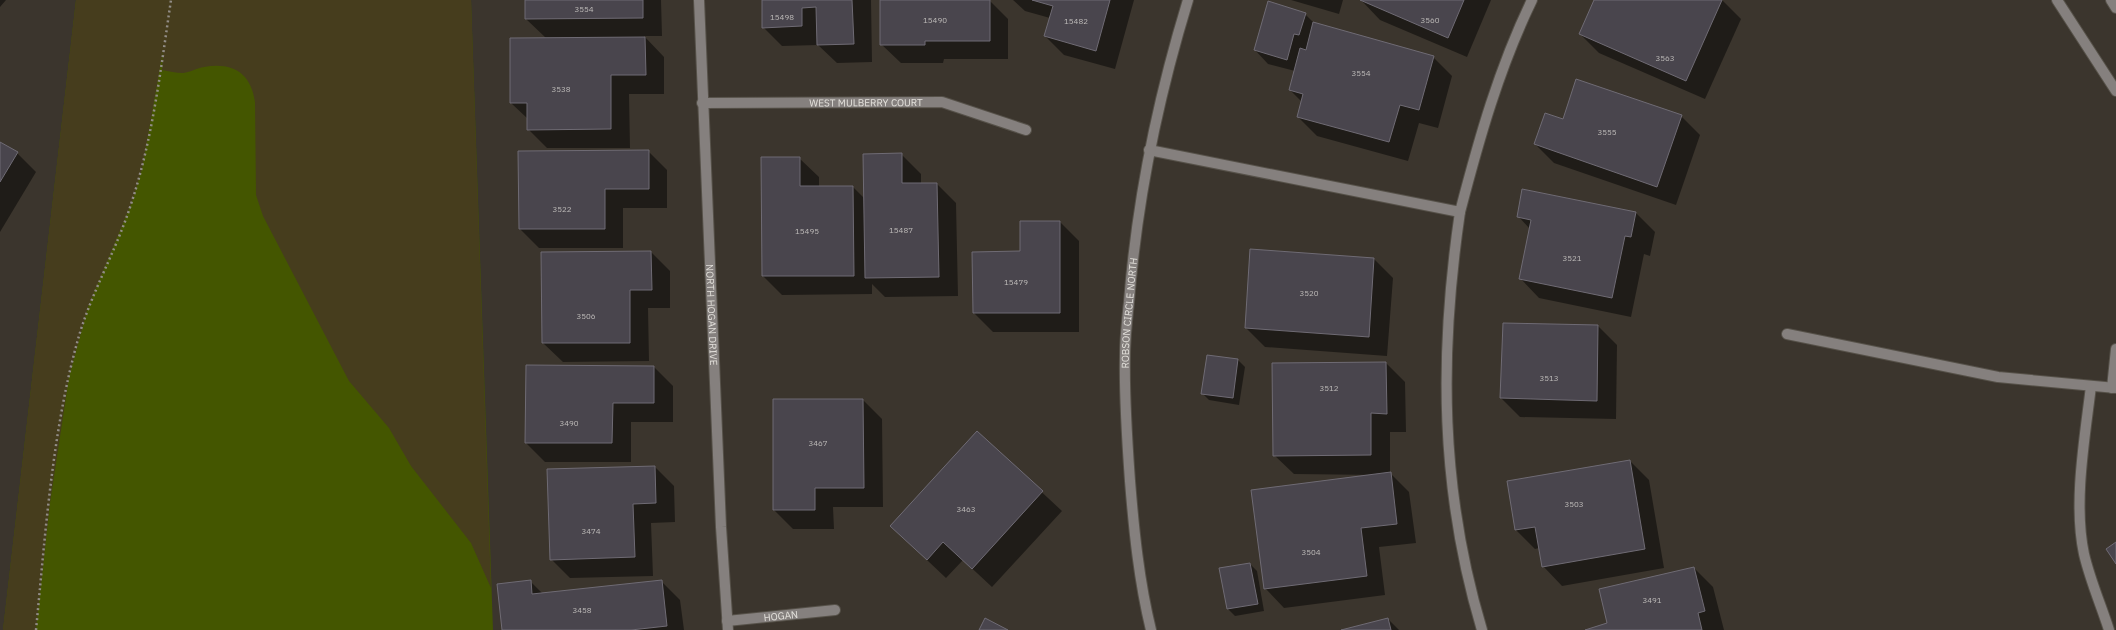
<svg xmlns="http://www.w3.org/2000/svg" width="2116" height="630" viewBox="0 0 2116 630" font-family="'IBM Plex Sans',sans-serif">
  <style>
    .green { fill: #445600 }
    .sand { fill: #463d1d }
    .shadow { fill: #0007 }
    .building { fill: #49454d; stroke: #6f6b74 }
    .lines { fill: none; stroke-linecap: round; stroke-linejoin: round }
    .minor-casing { stroke: #565149; stroke-width: 12 }
    .path { stroke: #928d87; stroke-width: 2.5; stroke-dasharray: 2 3; stroke-linecap: butt }
    .minor { stroke: #85807e; stroke-width: 10 }
    .labels { text-anchor: middle; dominant-baseline: central; stroke-width: 3.5; stroke-linejoin: round; paint-order: stroke }
    .number-label { font-size: 8px; fill: #bebbb9 }
    .street-label { font-size: 10px; fill: #e5e2dd; stroke: #201d1a }
  </style>
  <rect width="100%" height="100%" fill="#3b352d"/>
  <path class="green" d="M 76,0 L 471,0 L 493,630 L 3,630 Z"/>
  <path class="sand" d="M 76,0 L 471,0 L 491,588 L 471,543 L 411,466 L 389,428 L 349,381 L 263,216 L 256,195 L 255,102 C 251,73 233,62 204,67 C 197,68 191,72 183,73 C 176,73 169,71 162,70 L 163,51 L 142,169 L 132,202 L 88,307 L 69,377 L 50,503 L 36,630 L 3,630 Z"/>
  <g class="shadow">
    <path d="M 0,0 L 6,0 L 0,7 Z"/>
    <path d="M 526,0 L 661,0 L 662,36 L 644,36 L 664,57 L 664,94 L 629,94 L 630,148 L 547,148 L 528,129 L 528,119 L 511,103 L 546,38 L 526,19 Z"/>
    <path d="M 763,0 L 871,0 L 872,62 L 837,63 L 818,45 L 782,46 L 763,27 Z"/>
    <path d="M 881,0 L 989,0 L 1008,19 L 1008,59 L 944,59 L 943,63 L 901,63 L 881,44 Z"/>
    <path d="M 1013,0 L 1134,0 L 1115,69 L 1064,55 L 1045,36 L 1050,18 L 1025,11 Z"/>
    <path d="M 1291,0 L 1343,0 L 1339,14 Z"/>
    <path d="M 1361,0 L 1491,0 L 1467,57 L 1380,20 Z"/>
    <path d="M 1595,0 L 1722,0 L 1741,19 L 1705,99 L 1599,53 L 1580,34 Z"/>
    <path d="M 1305,14 L 1315,24 L 1433,57 L 1452,76 L 1438,128 L 1419,123 L 1408,161 L 1317,136 L 1298,117 L 1302,102 L 1290,90 L 1295,71 L 1268,64 L 1255,50 Z"/>
    <path d="M 1681,116 L 1700,135 L 1676,205 L 1554,163 L 1535,144 L 1563,120 Z"/>
    <path d="M 0,143 L 17,153 L 36,172 L 0,232 Z"/>
    <path d="M 648,151 L 667,170 L 667,208 L 623,208 L 623,248 L 539,248 L 520,229 Z"/>
    <path d="M 901,154 L 921,174 L 921,184 L 937,184 L 956,203 L 958,296 L 885,297 L 872,284 L 872,294 L 782,295 L 763,276 L 762,158 L 799,158 L 819,177 L 819,187 L 853,187 L 865,199 Z"/>
    <path d="M 1636,213 L 1655,232 L 1650,256 L 1644,254 L 1631,317 L 1539,298 L 1520,278 L 1530,229 L 1518,216 Z"/>
    <path d="M 1060,222 L 1079,241 L 1079,332 L 993,332 L 974,313 L 1021,252 Z"/>
    <path d="M 651,252 L 670,271 L 670,308 L 648,308 L 649,361 L 563,362 L 543,343 Z"/>
    <path d="M 1374,259 L 1393,278 L 1387,356 L 1265,347 L 1246,328 Z"/>
    <path d="M 1598,326 L 1617,345 L 1616,419 L 1520,417 L 1501,398 Z"/>
    <path d="M 1238,360 L 1245,367 L 1239,405 L 1209,400 L 1202,393 Z"/>
    <path d="M 1386,363 L 1405,382 L 1406,432 L 1390,432 L 1390,473 L 1409,492 L 1416,543 L 1379,547 L 1385,595 L 1284,608 L 1265,588 L 1378,475 L 1294,474 L 1274,455 Z"/>
    <path d="M 654,367 L 673,386 L 673,422 L 631,422 L 631,462 L 545,462 L 526,443 Z"/>
    <path d="M 863,400 L 882,419 L 883,507 L 833,507 L 834,529 L 793,529 L 774,510 Z"/>
    <path d="M 977,432 L 1062,511 L 992,587 L 963,560 L 946,578 L 891,526 Z"/>
    <path d="M 1630,461 L 1649,480 L 1664,568 L 1562,586 L 1543,566 L 1539,548 L 1535,549 L 1516,530 Z"/>
    <path d="M 655,467 L 674,486 L 675,522 L 651,523 L 653,576 L 570,578 L 551,559 Z"/>
    <path d="M 1250,564 L 1257,571 L 1264,611 L 1235,616 L 1228,609 L 1221,569 Z"/>
    <path d="M 1694,568 L 1713,587 L 1724,630 L 1586,630 L 1608,624 Z"/>
    <path d="M 530,581 L 543,594 L 661,581 L 680,600 L 684,630 L 503,630 Z"/>
    <path d="M 1388,619 L 1399,630 L 1345,630 Z"/>
  </g>
  <g class="building">
    <path d="M 525,0 L 643,0 L 643,18 L 525,19 Z"/>
    <path d="M 762,0 L 852,0 L 854,44 L 817,45 L 816,7 L 802,8 L 802,26 L 762,28 Z"/>
    <path d="M 880,0 L 990,0 L 990,41 L 925,41 L 925,45 L 880,45 Z"/>
    <path d="M 1032,0 L 1110,0 L 1096,51 L 1044,36 L 1053,6 Z"/>
    <path d="M 1360,0 L 1464,0 L 1448,38 Z"/>
    <path d="M 1594,0 L 1722,0 L 1686,81 L 1579,34 Z"/>
    <path d="M 1268,1 L 1306,13 L 1299,35 L 1294,34 L 1287,60 L 1254,50 Z"/>
    <path d="M 1313,22 L 1434,56 L 1419,110 L 1400,105 L 1389,142 L 1297,117 L 1303,94 L 1289,90 L 1300,48 L 1306,50 Z"/>
    <path d="M 645,37 L 646,75 L 611,75 L 611,129 L 527,130 L 527,103 L 510,103 L 510,38 Z"/>
    <path d="M 1576,79 L 1682,115 L 1657,187 L 1534,144 L 1545,113 L 1563,119 Z"/>
    <path d="M 0,142 L 18,152 L 0,182 Z"/>
    <path d="M 649,150 L 649,189 L 605,189 L 605,229 L 519,229 L 518,151 Z"/>
    <path d="M 902,153 L 902,183 L 937,183 L 939,277 L 865,278 L 863,154 Z"/>
    <path d="M 761,157 L 800,157 L 800,186 L 853,186 L 854,276 L 762,276 Z"/>
    <path d="M 1522,189 L 1636,212 L 1631,237 L 1625,236 L 1612,298 L 1519,279 L 1531,220 L 1517,217 Z"/>
    <path d="M 1020,221 L 1060,221 L 1060,313 L 973,313 L 972,252 L 1020,251 Z"/>
    <path d="M 1250,249 L 1374,258 L 1369,337 L 1245,328 Z"/>
    <path d="M 651,251 L 652,290 L 630,290 L 630,343 L 542,343 L 541,252 Z"/>
    <path d="M 1503,323 L 1598,325 L 1597,401 L 1500,398 Z"/>
    <path d="M 1207,355 L 1238,359 L 1233,398 L 1201,394 Z"/>
    <path d="M 1386,362 L 1387,414 L 1371,413 L 1371,455 L 1273,456 L 1272,363 Z"/>
    <path d="M 526,365 L 654,366 L 654,403 L 613,403 L 612,443 L 525,443 Z"/>
    <path d="M 773,399 L 863,399 L 864,488 L 815,488 L 815,510 L 773,510 Z"/>
    <path d="M 977,431 L 1043,491 L 972,569 L 943,542 L 927,560 L 890,526 Z"/>
    <path d="M 1630,460 L 1645,549 L 1542,567 L 1535,527 L 1515,530 L 1507,481 Z"/>
    <path d="M 655,466 L 656,503 L 633,504 L 635,557 L 550,560 L 547,469 Z"/>
    <path d="M 1391,472 L 1397,524 L 1361,528 L 1367,576 L 1264,589 L 1251,490 Z"/>
    <path d="M 2116,542 L 2116,564 L 2106,549 Z"/>
    <path d="M 1250,563 L 1258,604 L 1227,609 L 1219,568 Z"/>
    <path d="M 1694,567 L 1705,611 L 1698,613 L 1702,630 L 1585,630 L 1607,623 L 1599,589 Z"/>
    <path d="M 531,580 L 532,594 L 662,580 L 667,626 L 631,630 L 502,630 L 497,584 Z"/>
    <path d="M 985,618 L 1008,630 L 979,630 Z"/>
    <path d="M 1388,618 L 1391,630 L 1341,630 Z"/>
  </g>
  <g class="lines">
    <defs>
      <g id="minor">
        <path id="s1" d="M 699,0 L 721,527 L 728,630"/>
        <path d="M 2057,0 L 2116,91"/>
        <path d="M 2111,0 L 2116,8"/>
        <path id="s2" d="M 702,103 L 942,102 L 1026,130"/>
        <path d="M 1149,150 L 1460,212 C 1479,139 1499,68 1532,0"/>
        <path d="M 1460,212 C 1439,355 1440,490 1482,630"/>
        <path d="M 1787,334 L 1998,377 L 2116,388"/>
        <path d="M 2091,386 C 2085,437 2073,503 2084,554 C 2090,580 2101,605 2109,630"/>
        <path d="M 2112,388 L 2116,349"/>
        <path id="s3" d="M 727,621 L 835,610"/>
        <path id="s4" d="M 1151,630 C 1139,581 1134,531 1130,481 C 1127,439 1124,398 1125,356 C 1125,338 1127,320 1129,302 C 1137,199 1158,98 1188,0"/>
      </g>
    </defs>
    <use href="#minor" class="minor-casing"/>
    <path class="path" d="M 36,630 C 45,538 52,433 77,343 C 90,294 117,250 132,201 C 153,137 161,67 171,0"/>
    <use href="#minor" class="minor"/>
  </g>
  <g class="labels">
    <g class="number-label">
      <text x="584" y="9">3554</text>
      <text x="782" y="17">15498</text>
      <text x="935" y="20">15490</text>
      <text x="1430" y="20">3560</text>
      <text x="1076" y="21">15482</text>
      <text x="1665" y="58">3563</text>
      <text x="1361" y="73">3554</text>
      <text x="561" y="89">3538</text>
      <text x="1607" y="132">3555</text>
      <text x="562" y="209">3522</text>
      <text x="901" y="230">15487</text>
      <text x="807" y="231">15495</text>
      <text x="1572" y="258">3521</text>
      <text x="1016" y="282">15479</text>
      <text x="1309" y="293">3520</text>
      <text x="586" y="316">3506</text>
      <text x="1549" y="378">3513</text>
      <text x="1329" y="388">3512</text>
      <text x="569" y="423">3490</text>
      <text x="818" y="443">3467</text>
      <text x="1574" y="504">3503</text>
      <text x="966" y="509">3463</text>
      <text x="591" y="531">3474</text>
      <text x="1311" y="552">3504</text>
      <text x="1652" y="600">3491</text>
      <text x="582" y="610">3458</text>
    </g>
    <g class="street-label">
      <text stroke="none"><textPath href="#s2" startOffset="164">WEST MULBERRY COURT</textPath></text>
      <text stroke="none"><textPath href="#s4" startOffset="319">ROBSON CIRCLE NORTH</textPath></text>
      <text stroke="none"><textPath href="#s1" startOffset="315">NORTH HOGAN DRIVE</textPath></text>
      <text stroke="none"><textPath href="#s3" startOffset="54">HOGAN</textPath></text>
    </g>
  </g>
</svg>
